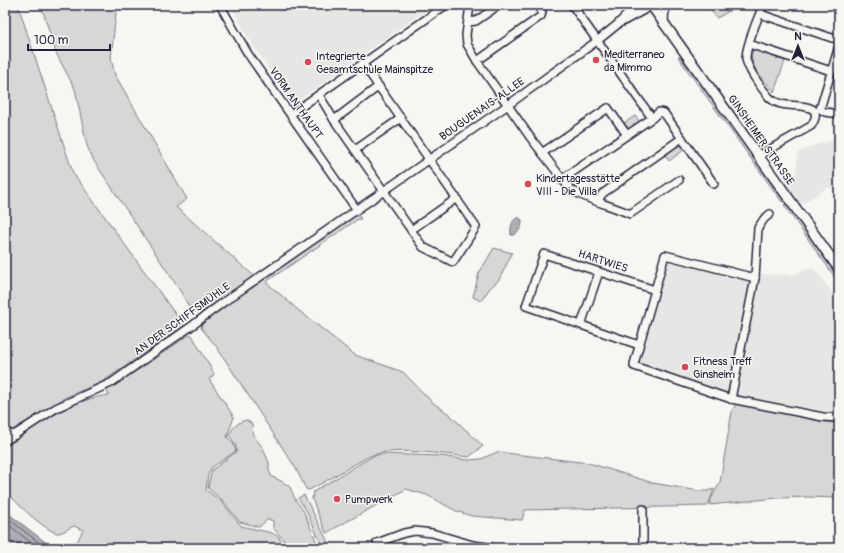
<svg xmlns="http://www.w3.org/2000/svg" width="844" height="553" viewBox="0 0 844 553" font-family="Pangolin,sans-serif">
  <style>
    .built { fill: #e6e6e4 }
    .green { fill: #d7d7d7; stroke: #7c7c89 }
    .water { fill: #adadb3; stroke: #757583 }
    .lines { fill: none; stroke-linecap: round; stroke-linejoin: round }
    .shore { stroke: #5a5a6b; stroke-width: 1 }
    .stream { stroke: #757583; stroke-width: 1.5 }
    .minor-casing { stroke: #22223b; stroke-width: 10 }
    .major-casing { stroke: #22223b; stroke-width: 12 }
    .minor { stroke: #f6f6f2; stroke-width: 7 }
    .major { stroke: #f6f6f2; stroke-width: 9 }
    .poi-dot { fill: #d1495b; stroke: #f6f6f2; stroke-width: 1.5 }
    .labels { text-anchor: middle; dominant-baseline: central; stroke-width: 3; stroke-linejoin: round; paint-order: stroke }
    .poi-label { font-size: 11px; fill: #22223b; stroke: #f6f6f2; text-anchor: start }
    .street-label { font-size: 11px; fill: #22223b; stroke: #f6f6f2 }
  </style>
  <rect width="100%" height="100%" fill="#f6f6f2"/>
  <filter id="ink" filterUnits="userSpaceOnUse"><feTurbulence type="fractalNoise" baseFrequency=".025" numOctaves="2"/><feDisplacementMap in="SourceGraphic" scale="8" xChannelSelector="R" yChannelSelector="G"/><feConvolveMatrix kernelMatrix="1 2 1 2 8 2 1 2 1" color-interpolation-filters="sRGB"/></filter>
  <g filter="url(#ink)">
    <g class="built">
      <path d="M 230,5 L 433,5 L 293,104 L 254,47 Z"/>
      <path d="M 839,139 L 839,189 L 827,188 L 800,205 L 784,183 L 796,174 L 798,152 L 818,144 Z"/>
      <path d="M 667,261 L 759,281 L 760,274 L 793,275 L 811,267 L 817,272 L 839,302 L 839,414 L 719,392 L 637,365 Z"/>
    </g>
    <g class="green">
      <path d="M 5,5 L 18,5 L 73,173 L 184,326 L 102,382 L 66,397 L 11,431 L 5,429 Z"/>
      <path d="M 41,5 L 111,5 L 116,13 L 111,58 L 115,75 L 187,199 L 176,207 L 255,277 L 238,290 L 203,311 L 192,312 L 179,289 L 94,161 L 87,146 L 75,89 L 56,53 Z"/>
      <path d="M 707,5 L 719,5 L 721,7 L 727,5 L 731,10 L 717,18 Z"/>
      <path d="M 753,49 L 785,61 L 774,92 C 765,80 746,65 753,49 Z"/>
      <path d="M 679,56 L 706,90 L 785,200 L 782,202 L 678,57 Z"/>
      <path d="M 635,116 L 640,122 L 629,130 L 624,123 Z"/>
      <path d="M 679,142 L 685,149 L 669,161 L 664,153 Z"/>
      <path d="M 787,203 L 839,275 L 839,283 L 784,205 Z"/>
      <path d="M 355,216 L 359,216 L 361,219 L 358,219 L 266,282 L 297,309 L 355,355 L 403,372 L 432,402 L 449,414 L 483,446 L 469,457 C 444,454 389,446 368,457 C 348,467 330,480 309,490 L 306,489 L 295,467 L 216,346 L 201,328 L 204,319 Z"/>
      <path d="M 494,248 L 512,253 L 499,280 L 490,288 L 481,301 L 473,297 L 479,273 Z"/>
      <path d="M 189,335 L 192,335 C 199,349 208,361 214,374 L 212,377 L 209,379 L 234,417 L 227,437 L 233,443 L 236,451 L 211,468 L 208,475 L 206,490 L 222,502 L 241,526 L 272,533 L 279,537 L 284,548 L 76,548 L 77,542 L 83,530 L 74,526 C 69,528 64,532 59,533 C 48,534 13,500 5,490 L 5,447 C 39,426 69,399 110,395 L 107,392 L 108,388 L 138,370 Z"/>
      <path d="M 736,404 L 826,422 L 839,423 L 839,498 L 807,497 L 777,498 L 710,505 L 710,501 L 720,482 L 732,411 Z"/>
      <path d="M 246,420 L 252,424 L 253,435 L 263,448 L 269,463 L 269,471 L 272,477 L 281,481 L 290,487 L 295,499 L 304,512 L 319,548 L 288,548 L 283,539 L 273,528 L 273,521 L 268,519 L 259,527 L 240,522 L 223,501 L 209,489 L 208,486 L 212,470 L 237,451 L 235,444 L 229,435 C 233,427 238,422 246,420 Z"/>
      <path d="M 497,452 L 589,463 L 653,483 L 699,491 L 707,491 L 714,489 L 708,506 L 525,510 L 522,520 L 472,516 L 456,511 L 427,495 L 406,489 L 326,533 L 312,499 L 313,492 L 373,456 L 381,454 L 441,456 L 468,460 L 481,459 Z"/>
      <path d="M 304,495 L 331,548 L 323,548 L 306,510 L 298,498 Z"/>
    </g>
    <g class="water">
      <path d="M 518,217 L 522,220 C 522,228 520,230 514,235 L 511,235 C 510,228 511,221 518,217 Z"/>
      <path d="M 5,511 L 53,548 L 5,548 Z"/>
    </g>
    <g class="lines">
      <g class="shore">
        <path d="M 5,516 L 46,548"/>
        <path d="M 5,522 L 38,548"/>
      </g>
      <path class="stream" d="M 275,548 L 277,547"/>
      <defs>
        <g id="minor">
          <path d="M 220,5 L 248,54 L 357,210"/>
          <path d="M 470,5 L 466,35 L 467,44 L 477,61 L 530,137 L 570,189 C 586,200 611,205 630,214 L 679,180"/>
          <path d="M 572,5 L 652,118 L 659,112 L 664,113 L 714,184"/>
          <path d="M 760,14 L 832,38 L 839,38"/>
          <path d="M 468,22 L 476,21 L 499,5"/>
          <path d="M 622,22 L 653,5"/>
          <path d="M 664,24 L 665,5"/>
          <path d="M 749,44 L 831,71"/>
          <path d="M 839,46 L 820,109 L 825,112 L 839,114"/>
          <path d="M 477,61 L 541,16 L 542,12 L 538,5"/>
          <path d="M 319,95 L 334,120 L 423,247 L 453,262 L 476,227 L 363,64"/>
          <path d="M 291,114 L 446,5"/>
          <path d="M 334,120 L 379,86"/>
          <path d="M 355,150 L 401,118"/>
          <path d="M 542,153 L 608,108 L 627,135"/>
          <path d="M 758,156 L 811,126 C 815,120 819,111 810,108 C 797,103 780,109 769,97 C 762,89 747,69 746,58 C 746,44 758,19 763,5"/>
          <path d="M 561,180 L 652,118"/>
          <path d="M 598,201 L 602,194 L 682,138"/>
          <path d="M 411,230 L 457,198"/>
          <path d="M 755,278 L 665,255 L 634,364 L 634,366 L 731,399 L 823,417 L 839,418"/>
          <path d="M 581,325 L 599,272"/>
          <path d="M 639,345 L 526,306 L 544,254 L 655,290"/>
          <path d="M 731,399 L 755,278 L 758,228 L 764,219 L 770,214"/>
          <path d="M 5,433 L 15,435"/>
          <path d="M 5,441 L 56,408 L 111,383 L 193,325 L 225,301 L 508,105 L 597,41 L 618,24 L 636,5"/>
          <path d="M 643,509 L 643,548"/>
          <path d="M 379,548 L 377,543 L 404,533 L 415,531 L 432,533 L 473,545 L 494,548"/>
        </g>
        <path id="major" d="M 651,5 L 839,269"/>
      </defs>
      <use href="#minor" class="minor-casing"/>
      <use href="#major" class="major-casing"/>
      <use href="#minor" class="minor"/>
      <use href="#major" class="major"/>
    </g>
  </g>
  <g class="poi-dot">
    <circle cx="596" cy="60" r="4"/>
    <circle cx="308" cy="62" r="4"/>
    <circle cx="528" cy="184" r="4"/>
    <circle cx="685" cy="367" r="4"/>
    <circle cx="337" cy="499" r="4"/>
  </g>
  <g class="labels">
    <g class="poi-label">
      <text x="604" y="54">Mediterraneo<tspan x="604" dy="13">da Mimmo</tspan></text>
      <text x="316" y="56">Integrierte<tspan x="316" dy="13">Gesamtschule Mainspitze</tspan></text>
      <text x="536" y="178">Kindertagesstätte<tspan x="536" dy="13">VIII - Die Villa</tspan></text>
      <text x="693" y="361">Fitness Treff<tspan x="693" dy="13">Ginsheim</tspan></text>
      <text x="345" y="499">Pumpwerk</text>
    </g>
    <g class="street-label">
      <text transform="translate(296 103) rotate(55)">VORM ANTHAUPT</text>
      <text transform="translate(482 109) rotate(-35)">BOUGUENAIS-ALLEE</text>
      <text transform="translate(761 140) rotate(55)">GINSHEIMER STRASSE</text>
      <text transform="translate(603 261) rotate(18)">HARTWIES</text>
      <text transform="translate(182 319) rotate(-36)">AN DER SCHIFFSMÜHLE</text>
    </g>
  </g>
  <rect width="844" height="553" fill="none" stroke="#f6f6f2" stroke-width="20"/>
  <rect x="10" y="10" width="824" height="533" fill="none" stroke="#22223b" stroke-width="1.5" filter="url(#ink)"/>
  <g transform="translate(798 46)" stroke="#f6f6f2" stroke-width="3" paint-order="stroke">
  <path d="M0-3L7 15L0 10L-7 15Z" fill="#22223b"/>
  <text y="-6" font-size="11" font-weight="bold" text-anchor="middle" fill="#22223b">N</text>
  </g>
  <path d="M28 44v6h82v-6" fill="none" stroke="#22223b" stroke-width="2"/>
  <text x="34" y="44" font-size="12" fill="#22223b" stroke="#f6f6f2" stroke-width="3" paint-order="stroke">100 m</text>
</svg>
